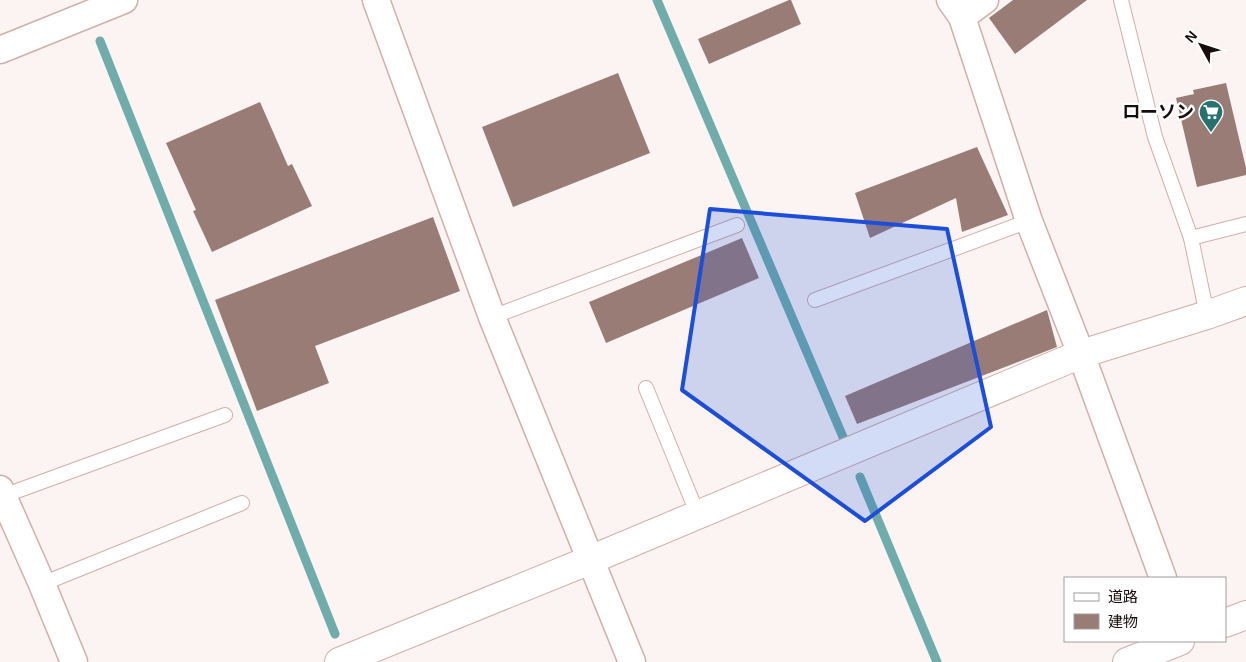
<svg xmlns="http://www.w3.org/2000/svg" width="1246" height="662" viewBox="0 0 1246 662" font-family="Helvetica,'Noto Sans JP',sans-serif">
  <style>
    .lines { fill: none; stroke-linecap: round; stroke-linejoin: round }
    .stream { stroke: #70adaa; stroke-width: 9 }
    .building { fill: #9a7c77 }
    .service-casing { stroke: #d0afaa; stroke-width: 16 }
    .minor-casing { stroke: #d0afaa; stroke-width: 29 }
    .tertiary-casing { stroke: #d0afaa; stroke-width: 30 }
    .service { stroke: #fff; stroke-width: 14 }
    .minor { stroke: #fff; stroke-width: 26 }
    .tertiary { stroke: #fff; stroke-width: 28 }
    .marked { fill: #1d4ed8; fill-opacity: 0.2; stroke: #1d4ed8; stroke-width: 4; stroke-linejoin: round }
    .labels { text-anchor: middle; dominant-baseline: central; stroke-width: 4.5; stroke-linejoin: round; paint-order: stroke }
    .poi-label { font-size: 18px; font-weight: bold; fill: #180d0b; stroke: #fff; text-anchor: end }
  </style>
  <rect width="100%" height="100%" fill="#fbf4f3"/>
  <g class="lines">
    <g class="stream">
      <path d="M 657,0 L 843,437"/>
      <path d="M 100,41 L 335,634"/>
      <path d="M 860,477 L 937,662"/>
    </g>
  </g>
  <g class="building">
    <path d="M 789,0 L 791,0 L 801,24 L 709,64 L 698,39 Z"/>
    <path d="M 1013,0 L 1087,0 L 1015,54 L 989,18 Z"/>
    <path d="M 618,73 L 650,153 L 513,207 L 482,127 Z"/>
    <path d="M 1226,83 L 1246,168 L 1246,175 L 1197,187 L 1176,98 L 1194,94 L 1193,90 Z"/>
    <path d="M 260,102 L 288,166 L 292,164 L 312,206 L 212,252 L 193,211 L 196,210 L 166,143 Z"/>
    <path d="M 977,147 L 1008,215 L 962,232 L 956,198 L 870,238 L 855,193 Z"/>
    <path d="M 433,217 L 460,291 L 315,346 L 329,383 L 257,411 L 215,300 Z"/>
    <path d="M 742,238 L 759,278 L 606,343 L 589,302 Z"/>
    <path d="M 1047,310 L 1057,347 L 857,424 L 845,396 Z"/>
  </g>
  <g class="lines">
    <defs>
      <g id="service">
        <path d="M 1121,0 L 1155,137 L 1191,238"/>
        <path d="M 815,300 L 1029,221"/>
        <path d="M 1207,315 L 1191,238 L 1246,224"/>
        <path d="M 492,317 L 737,225"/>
        <path d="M 646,388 L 698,515"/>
        <path d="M 3,496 L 225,415"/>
        <path d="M 42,584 L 242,503"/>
      </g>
      <g id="minor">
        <path d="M 376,0 L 492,317 L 632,662"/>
        <path d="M 950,0 L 962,17 L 1029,221 L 1081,354 L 1163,578"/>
        <path d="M 962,17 L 985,0"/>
        <path d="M 0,50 L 124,0"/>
        <path d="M 0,489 L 42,584 L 74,662"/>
      </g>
      <g id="tertiary">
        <path d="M 1225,623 L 1246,615"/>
        <path d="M 339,662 L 590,560 L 1081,354 L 1207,315 L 1246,301"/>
        <path d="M 1127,662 L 1180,641"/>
      </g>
    </defs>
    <use href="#service" class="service-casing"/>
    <use href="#minor" class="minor-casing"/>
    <use href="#tertiary" class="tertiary-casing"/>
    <use href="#service" class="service"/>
    <use href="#minor" class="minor"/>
    <use href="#tertiary" class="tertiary"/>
  </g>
  <path class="marked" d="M 710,209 L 947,229 L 991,427 L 865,521 L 682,390 Z"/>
  <defs>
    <symbol id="supermarket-pin" viewBox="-11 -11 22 30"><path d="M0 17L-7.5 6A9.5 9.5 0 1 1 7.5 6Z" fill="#27716f" stroke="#fff"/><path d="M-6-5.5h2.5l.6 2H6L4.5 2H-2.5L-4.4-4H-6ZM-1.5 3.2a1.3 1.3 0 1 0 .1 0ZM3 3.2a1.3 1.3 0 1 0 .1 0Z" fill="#fff"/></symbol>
  </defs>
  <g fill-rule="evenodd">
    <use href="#supermarket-pin" x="1197" y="98" width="28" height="38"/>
  </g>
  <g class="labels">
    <g class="poi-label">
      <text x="1194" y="112">ローソン</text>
    </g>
  </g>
  <rect x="1064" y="577" width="162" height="65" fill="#ffffff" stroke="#a39e9d"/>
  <rect x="1074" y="593" width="25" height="8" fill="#ffffff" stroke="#a39e9d"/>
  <text x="1108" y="602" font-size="15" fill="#180d0b">道路</text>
  <rect x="1074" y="614" width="25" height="15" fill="#9a7c77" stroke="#a39e9d"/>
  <text x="1108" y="627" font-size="15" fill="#180d0b">建物</text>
  <g transform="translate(1201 45) rotate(310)" stroke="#ffffff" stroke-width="4" paint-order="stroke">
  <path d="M0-4L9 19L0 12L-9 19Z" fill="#180d0b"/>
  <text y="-8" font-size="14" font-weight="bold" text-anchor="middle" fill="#180d0b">N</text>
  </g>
</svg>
